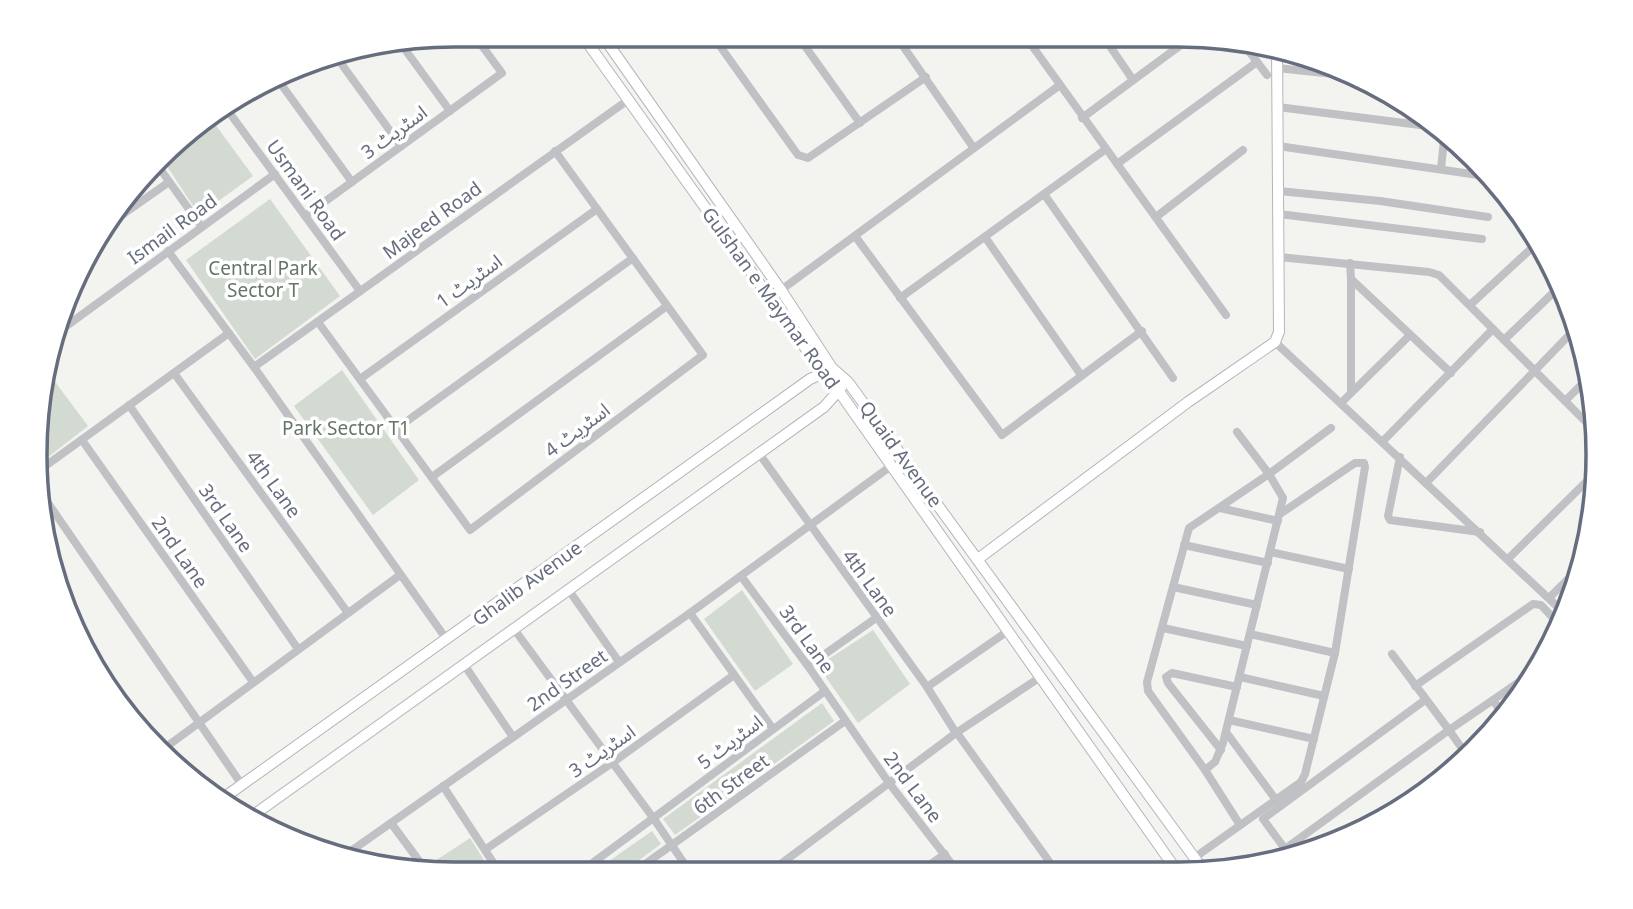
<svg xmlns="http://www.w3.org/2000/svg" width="1633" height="909" viewBox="0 0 1633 909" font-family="'Noto Sans','Noto Sans Arabic',sans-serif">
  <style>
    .green { fill: #d3dad2 }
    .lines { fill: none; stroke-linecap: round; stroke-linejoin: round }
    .secondary-casing { stroke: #b4b6bc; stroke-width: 12 }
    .street { stroke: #c0c1c5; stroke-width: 8 }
    .secondary { stroke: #fff; stroke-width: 10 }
    .labels { text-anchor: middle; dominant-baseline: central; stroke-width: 7; stroke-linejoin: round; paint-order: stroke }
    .street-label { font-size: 19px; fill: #666d7e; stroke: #fff }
    .park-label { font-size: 19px; fill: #647665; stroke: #fff }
    .rim { fill: none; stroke: #666d7e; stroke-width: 3.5 }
  </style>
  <rect width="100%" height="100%" fill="#f3f3f0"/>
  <g class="green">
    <path d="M 209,116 L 253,176 L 199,215 L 163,160 L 199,121 Z"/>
    <path d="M 270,199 L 340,296 L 255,359 L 186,260 Z"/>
    <path d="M 342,370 L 419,480 L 373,515 L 294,406 Z"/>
    <path d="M 47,371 L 88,426 L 38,465 Z"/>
    <path d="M 742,590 L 793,664 L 755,691 L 704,619 Z"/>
    <path d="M 873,630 L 910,684 L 858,723 L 818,666 Z"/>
    <path d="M 822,703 L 834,721 L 675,835 L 663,819 Z"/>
    <path d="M 652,831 L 661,844 L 623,872 L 592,873 Z"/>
    <path d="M 470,838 L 492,873 L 439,873 L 432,863 Z"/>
  </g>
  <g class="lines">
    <defs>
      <g id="secondary">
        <path d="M 582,35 L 824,374 L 838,390 L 1177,871"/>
        <path d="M 602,35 L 781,290 L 832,368 L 848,382 L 1204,871"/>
        <path d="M 978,559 L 1188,402 L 1275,342 L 1279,332 L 1277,48"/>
        <path d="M 222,799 L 810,379 L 828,371"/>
        <path d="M 248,819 L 824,407 L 841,388"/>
      </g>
    </defs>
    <use href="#secondary" class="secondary-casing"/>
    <g class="street">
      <path d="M 712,35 L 798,155 L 808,158 L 926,77"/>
      <path d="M 797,35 L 860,123"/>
      <path d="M 896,36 L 973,147"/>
      <path d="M 1025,36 L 1226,315"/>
      <path d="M 1103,36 L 1133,80"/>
      <path d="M 1242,42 L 1267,75"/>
      <path d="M 401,44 L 450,111"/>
      <path d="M 335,55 L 401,146"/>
      <path d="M 1277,68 L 1352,76"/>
      <path d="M 278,80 L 352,182"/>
      <path d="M 1278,107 L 1428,126"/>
      <path d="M 226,108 L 360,291"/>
      <path d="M 1082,118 L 1193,36"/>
      <path d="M 1278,146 L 1485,176"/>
      <path d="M 1117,164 L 1257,62"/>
      <path d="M 158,166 L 201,226"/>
      <path d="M 1441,169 L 1444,140"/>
      <path d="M 1279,191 L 1380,201 L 1488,217"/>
      <path d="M 1044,194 L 1173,378"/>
      <path d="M 1279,214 L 1482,239"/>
      <path d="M 305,216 L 502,73 L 474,35"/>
      <path d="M 1156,217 L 1243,150"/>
      <path d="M 102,229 L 169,182"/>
      <path d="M 855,236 L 1002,435 L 1142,331"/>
      <path d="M 985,237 L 1081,375"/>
      <path d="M 168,251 L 254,367 L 447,640"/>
      <path d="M 1279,257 L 1429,272 L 1439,275 L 1589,425"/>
      <path d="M 1350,263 L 1351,279 L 1451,373"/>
      <path d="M 1351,279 L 1351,392"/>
      <path d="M 781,290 L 1060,85"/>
      <path d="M 900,298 L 1106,149"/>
      <path d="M 1470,305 L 1534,246"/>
      <path d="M 318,322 L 470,530 L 703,355 L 555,151"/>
      <path d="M 54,335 L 275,174"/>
      <path d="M 1504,340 L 1556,290"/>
      <path d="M 1275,342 L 1560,609"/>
      <path d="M 254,367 L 628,100"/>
      <path d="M 174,373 L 348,613"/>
      <path d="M 360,379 L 597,209"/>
      <path d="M 1565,401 L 1586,380"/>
      <path d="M 1342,402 L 1410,335"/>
      <path d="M 129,405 L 298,649"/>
      <path d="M 396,429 L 633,258"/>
      <path d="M 82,440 L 253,682"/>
      <path d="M 1383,441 L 1493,329"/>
      <path d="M 758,452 L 927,687 L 956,733"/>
      <path d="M 1400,457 L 1388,516 L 1390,520 L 1480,532"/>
      <path d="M 37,472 L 229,333"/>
      <path d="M 432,477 L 667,306"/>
      <path d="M 1427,482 L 1575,329"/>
      <path d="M 37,487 L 242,785"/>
      <path d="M 1220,508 L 1278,521"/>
      <path d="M 1184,545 L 1268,563"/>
      <path d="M 1270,552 L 1349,569"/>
      <path d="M 1508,559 L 1592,476"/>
      <path d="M 741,576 L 808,666 L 889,783 L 957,871"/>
      <path d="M 1173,587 L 1257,605"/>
      <path d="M 568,589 L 619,662"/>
      <path d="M 1549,598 L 1572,575"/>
      <path d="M 690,613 L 773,729"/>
      <path d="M 1163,628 L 1247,646"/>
      <path d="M 514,629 L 654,819 L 690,872"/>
      <path d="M 1250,634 L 1335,653"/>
      <path d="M 465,666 L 513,737"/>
      <path d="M 808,666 L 876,618"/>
      <path d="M 1240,677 L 1324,696"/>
      <path d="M 1415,686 L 1533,604 L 1541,605 L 1556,621"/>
      <path d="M 927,687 L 1008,631"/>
      <path d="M 1493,700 L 1539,668"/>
      <path d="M 1229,720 L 1314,739"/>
      <path d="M 1226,732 L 1276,800"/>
      <path d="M 957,733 L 1056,871"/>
      <path d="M 162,750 L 400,575"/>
      <path d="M 1221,750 L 1168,683 L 1166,677 L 1172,673 L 1237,687"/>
      <path d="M 1468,757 L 1449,730 L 1493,700 L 1503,715"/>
      <path d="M 1205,770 L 1215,762 L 1223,743 L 1283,498 L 1269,474 L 1237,432"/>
      <path d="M 443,786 L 500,873"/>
      <path d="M 391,823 L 428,873"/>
      <path d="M 1240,825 L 1205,770 L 1148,691 L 1147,682 L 1189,528 L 1269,474 L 1331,428"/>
      <path d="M 486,849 L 612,763 L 734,675"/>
      <path d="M 1285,849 L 1449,730 L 1392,654"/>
      <path d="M 1291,857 L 1263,819 L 1425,700"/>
      <path d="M 341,858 L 690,613 L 891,466"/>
      <path d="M 1194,858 L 1301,782 L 1305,774 L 1335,653 L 1365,467 L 1364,463 L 1355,463 L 1280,514"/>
      <path d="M 921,871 L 945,854"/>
      <path d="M 634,872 L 845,721"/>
      <path d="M 770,872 L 956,733 L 1039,678"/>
      <path d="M 579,873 L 825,691"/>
    </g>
    <use href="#secondary" class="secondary"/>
  </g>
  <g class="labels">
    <g class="street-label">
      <text transform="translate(394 132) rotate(-36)">اسٹریٹ 3</text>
      <text transform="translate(306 190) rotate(54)">Usmani Road</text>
      <text transform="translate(432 220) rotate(-36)">Majeed Road</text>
      <text transform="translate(172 229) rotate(-36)">Ismail Road</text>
      <text transform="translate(469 281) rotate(-36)">اسٹریٹ 1</text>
      <text transform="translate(771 298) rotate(54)">Gulshan e Maymar Road</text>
      <text transform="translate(577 430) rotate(-37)">اسٹریٹ 4</text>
      <text transform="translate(901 454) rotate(54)">Quaid Avenue</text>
      <text transform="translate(274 484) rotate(54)">4th Lane</text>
      <text transform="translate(226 518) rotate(55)">3rd Lane</text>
      <text transform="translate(180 552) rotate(55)">2nd Lane</text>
      <text transform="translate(527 583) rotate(-36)">Ghalib Avenue</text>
      <text transform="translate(870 583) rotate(54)">4th Lane</text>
      <text transform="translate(807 639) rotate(54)">3rd Lane</text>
      <text transform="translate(567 680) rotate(-35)">2nd Street</text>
      <text transform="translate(730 742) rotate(-37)">اسٹریٹ 5</text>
      <text transform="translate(602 751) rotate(-35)">اسٹریٹ 3</text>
      <text transform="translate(731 784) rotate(-36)">6th Street</text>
      <text transform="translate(913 787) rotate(53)">2nd Lane</text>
    </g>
    <g class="park-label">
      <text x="263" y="268">Central Park<tspan x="263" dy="22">Sector T</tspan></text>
      <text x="346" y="428">Park Sector T1</text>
    </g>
  </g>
  <path d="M0 0H1633V909H0ZM454 47H1179A407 407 0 0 1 1586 454V455A407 407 0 0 1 1179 862H454A407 407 0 0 1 47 455V454A407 407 0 0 1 454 47Z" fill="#fff" fill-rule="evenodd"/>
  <path class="rim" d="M454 47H1179A407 407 0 0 1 1586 454V455A407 407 0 0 1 1179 862H454A407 407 0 0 1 47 455V454A407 407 0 0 1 454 47Z"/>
</svg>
